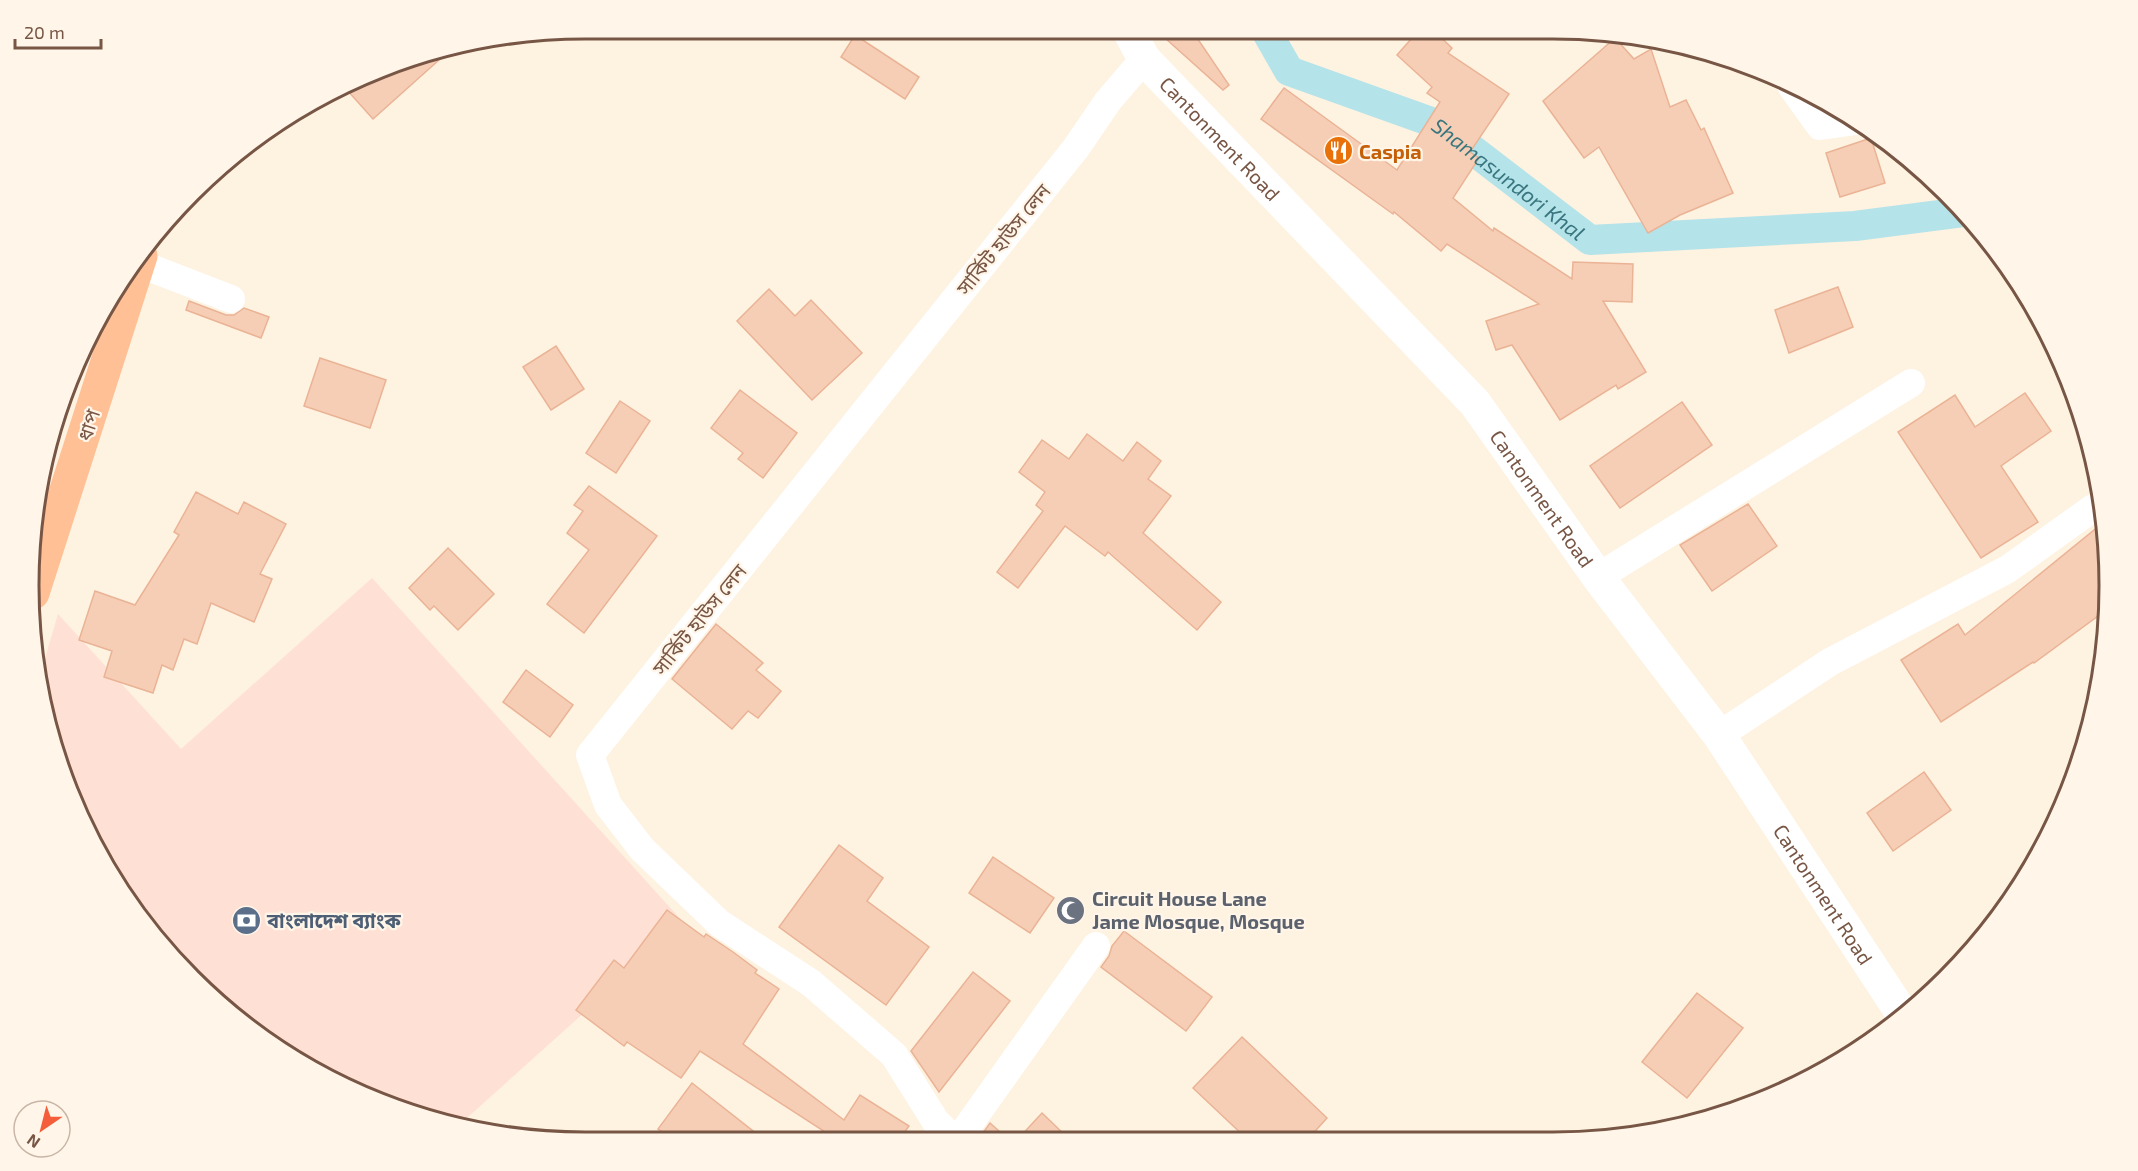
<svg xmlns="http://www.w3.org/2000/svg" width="2138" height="1171" viewBox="0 0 2138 1171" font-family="'Exo 2','Noto Sans Bengali',sans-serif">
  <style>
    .commercial { fill: #ffe0d4 }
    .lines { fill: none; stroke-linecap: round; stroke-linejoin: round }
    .canal { stroke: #b4e3e9; stroke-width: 30 }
    .building { fill: #f6ceb6; stroke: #eab395; stroke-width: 1.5 }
    .minor { stroke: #fff; stroke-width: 28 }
    .secondary { stroke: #fff; stroke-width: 33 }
    .trunk { stroke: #fec094; stroke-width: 33 }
    .labels { text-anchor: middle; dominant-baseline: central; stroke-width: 4.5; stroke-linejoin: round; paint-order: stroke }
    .street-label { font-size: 20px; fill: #785645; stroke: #fff6e9 }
    .food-label { font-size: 20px; font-weight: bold; fill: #c56008; stroke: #fff6e9; text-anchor: start }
    .worship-label { font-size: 20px; font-weight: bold; fill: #5b616d; stroke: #fff6e9; text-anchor: start }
    .service-label { font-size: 20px; font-weight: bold; fill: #4e5e75; stroke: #fff6e9; text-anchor: start }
    .water-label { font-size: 21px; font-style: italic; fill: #38757e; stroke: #fff6e9 }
    .rim { fill: none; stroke: #785645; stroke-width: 3 }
  </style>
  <rect width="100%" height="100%" fill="#fef2e1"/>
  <path class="commercial" d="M 372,578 L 684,923 L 458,1126 L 441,1123 L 307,1068 L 167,953 L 71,799 L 41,672 L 58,614 L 181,749 Z"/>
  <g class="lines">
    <path class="canal" id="s1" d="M 1265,29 L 1289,71 L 1440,125 L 1590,240 L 1855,226 L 1963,212"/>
  </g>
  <g class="building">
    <path d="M 1155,29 L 1191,29 L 1229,85 L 1223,90 Z"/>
    <path d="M 1420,29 L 1432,29 L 1452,48 L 1448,53 L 1509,94 L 1470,152 L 1479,158 L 1453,198 L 1493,231 L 1494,228 L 1572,279 L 1573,262 L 1633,264 L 1632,302 L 1603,301 L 1646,372 L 1618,389 L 1616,385 L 1560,420 L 1512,345 L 1496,350 L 1486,321 L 1539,304 L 1447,244 L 1441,251 L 1394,212 L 1393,214 L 1261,119 L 1284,88 L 1397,170 L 1440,102 L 1427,93 L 1432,87 L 1397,55 Z"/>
    <path d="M 855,35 L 919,77 L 905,99 L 841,57 Z"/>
    <path d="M 1615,38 L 1634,59 L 1651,49 L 1670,107 L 1686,100 L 1701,130 L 1704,128 L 1733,193 L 1680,215 L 1648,233 L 1599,147 L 1584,158 L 1543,101 Z"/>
    <path d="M 449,51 L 373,119 L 347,90 L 406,58 Z"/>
    <path d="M 1871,138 L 1885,183 L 1840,197 L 1826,153 Z"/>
    <path d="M 1838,287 L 1853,327 L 1789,353 L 1775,310 Z"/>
    <path d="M 769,289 L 795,316 L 811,300 L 862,353 L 812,400 L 737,321 Z"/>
    <path d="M 189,301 L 226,315 L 234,315 L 244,308 L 269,317 L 261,338 L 186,310 Z"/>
    <path d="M 556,346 L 584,389 L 551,410 L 523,367 Z"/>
    <path d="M 320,358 L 386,380 L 370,428 L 304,406 Z"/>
    <path d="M 740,390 L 797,433 L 763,478 L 738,459 L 743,453 L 711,428 Z"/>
    <path d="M 2025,393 L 2051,431 L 2001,466 L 2038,522 L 1981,558 L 1898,432 L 1955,395 L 1975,427 Z"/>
    <path d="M 620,401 L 650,421 L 616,473 L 586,453 Z"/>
    <path d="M 1682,402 L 1712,445 L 1620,508 L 1590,466 Z"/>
    <path d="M 1087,434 L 1123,461 L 1137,442 L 1161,461 L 1148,479 L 1171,496 L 1143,533 L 1221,602 L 1197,630 L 1108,552 L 1105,556 L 1065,526 L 1018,588 L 997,572 L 1043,511 L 1036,505 L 1045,492 L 1019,472 L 1042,440 L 1069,459 Z"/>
    <path d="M 589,486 L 657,536 L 584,633 L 547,604 L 589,550 L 567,533 L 583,511 L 574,505 Z"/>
    <path d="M 196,492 L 238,514 L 244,502 L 286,524 L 260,574 L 272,579 L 254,622 L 211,603 L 197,644 L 184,639 L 173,670 L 162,665 L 153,693 L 104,677 L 112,651 L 79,640 L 95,591 L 135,605 L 179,535 L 174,532 Z"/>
    <path d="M 1748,504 L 1777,546 L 1712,591 L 1680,545 Z"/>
    <path d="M 2104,522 L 2108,549 L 2106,610 L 2034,663 L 2033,662 L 1941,722 L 1901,660 L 1958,624 L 1965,635 Z"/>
    <path d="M 448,548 L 494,594 L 458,630 L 434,606 L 430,610 L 409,588 Z"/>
    <path d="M 716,624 L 763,663 L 756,670 L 781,691 L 758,718 L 748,711 L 732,729 L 672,679 Z"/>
    <path d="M 526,670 L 573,705 L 550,737 L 503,702 Z"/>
    <path d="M 1924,772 L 1951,810 L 1893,851 L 1867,813 Z"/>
    <path d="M 839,845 L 883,878 L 867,901 L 929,947 L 886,1005 L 779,927 Z"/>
    <path d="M 993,857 L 1054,898 L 1030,933 L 969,893 Z"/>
    <path d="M 667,910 L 704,937 L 706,934 L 733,952 L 757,970 L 755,973 L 779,989 L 743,1044 L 844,1120 L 860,1095 L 909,1126 L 899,1140 L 831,1140 L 833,1137 L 700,1051 L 681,1078 L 627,1042 L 624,1046 L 576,1010 L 614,960 L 624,968 Z"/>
    <path d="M 1124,931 L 1212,997 L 1186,1031 L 1101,967 L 1109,956 L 1112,946 Z"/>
    <path d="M 973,972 L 1010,1001 L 939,1092 L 911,1051 Z"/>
    <path d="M 1697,993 L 1743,1028 L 1687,1098 L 1642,1062 Z"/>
    <path d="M 1242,1037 L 1327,1118 L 1308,1139 L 1247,1139 L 1193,1088 Z"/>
    <path d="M 692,1083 L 766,1141 L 675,1141 L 658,1129 Z"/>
    <path d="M 1042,1113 L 1070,1140 L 1017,1140 Z"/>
    <path d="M 990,1123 L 1009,1140 L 978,1140 Z"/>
  </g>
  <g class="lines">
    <g class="minor">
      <path d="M 1792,87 L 1820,126 L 1856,121"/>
      <path d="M 135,262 L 231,299"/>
      <path d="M 1598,577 L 1911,383"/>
      <path d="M 1719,735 L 1830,662 L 2008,569 L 2093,508"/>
      <path d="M 955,1140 L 936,1122 L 894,1055 L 811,983 L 719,923 L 642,849 L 608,805 L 590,755 L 1076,148 L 1108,101 L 1144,59"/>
      <path d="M 958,1140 L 1096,946"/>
    </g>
    <path class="secondary" id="s2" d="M 1128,29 L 1144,59 L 1475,403 L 1598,577 L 1719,735 L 1903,1015"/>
    <path class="trunk" d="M 33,593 L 141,256"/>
  </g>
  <defs>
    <symbol id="restaurant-disc" viewBox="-11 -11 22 22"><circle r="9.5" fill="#e8710a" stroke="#fff6e9"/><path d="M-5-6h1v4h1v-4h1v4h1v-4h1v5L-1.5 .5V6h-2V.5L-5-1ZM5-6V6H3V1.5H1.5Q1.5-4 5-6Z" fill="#fff"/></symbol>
    <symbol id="mosque-disc" viewBox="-11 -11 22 22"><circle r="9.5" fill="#6b7280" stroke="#fff6e9"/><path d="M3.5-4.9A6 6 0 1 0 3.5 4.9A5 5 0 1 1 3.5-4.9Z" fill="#fff"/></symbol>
    <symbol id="bank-disc" viewBox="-11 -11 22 22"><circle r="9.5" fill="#5c6f8a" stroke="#fff6e9"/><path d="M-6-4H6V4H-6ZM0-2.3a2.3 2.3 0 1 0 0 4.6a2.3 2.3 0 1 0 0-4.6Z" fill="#fff"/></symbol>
  </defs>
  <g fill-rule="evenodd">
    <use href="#restaurant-disc" x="1322" y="134" width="33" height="33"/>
    <use href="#mosque-disc" x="1054" y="894" width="33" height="33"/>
    <use href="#bank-disc" x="230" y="904" width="33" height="33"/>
  </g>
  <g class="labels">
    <g class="street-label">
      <text stroke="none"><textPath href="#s2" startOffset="144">Cantonment Road</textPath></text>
      <text transform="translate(1003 239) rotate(-51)">সার্কিট হাউস লেন</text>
      <text transform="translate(88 425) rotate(-72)">ধাপ</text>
      <text stroke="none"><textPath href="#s2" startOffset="628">Cantonment Road</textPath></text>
      <text transform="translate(699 619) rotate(-51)">সার্কিট হাউস লেন</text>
      <text stroke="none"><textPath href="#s2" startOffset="1114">Cantonment Road</textPath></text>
    </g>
    <g class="food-label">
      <text x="1359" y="151">Caspia</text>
    </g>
    <g class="worship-label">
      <text x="1092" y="898">Circuit House Lane<tspan x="1092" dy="23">Jame Mosque, Mosque</tspan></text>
    </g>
    <g class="service-label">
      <text x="267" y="920">বাংলাদেশ ব্যাংক</text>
    </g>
    <g class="water-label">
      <text stroke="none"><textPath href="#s1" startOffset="296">Shamasundori Khal</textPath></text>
    </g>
  </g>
  <path d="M0 0H2138V1171H0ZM585 39H1553A546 546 0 0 1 2099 585V586A546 546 0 0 1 1553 1132H585A546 546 0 0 1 39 586V585A546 546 0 0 1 585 39Z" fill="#fff6e9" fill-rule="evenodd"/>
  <path class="rim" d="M585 39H1553A546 546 0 0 1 2099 585V586A546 546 0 0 1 1553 1132H585A546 546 0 0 1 39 586V585A546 546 0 0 1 585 39Z"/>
  <g transform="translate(42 1129) rotate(215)"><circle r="28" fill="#fff6e9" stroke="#c9b6a7" stroke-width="1.5"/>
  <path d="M0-4.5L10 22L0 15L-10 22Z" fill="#f45e3a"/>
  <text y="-9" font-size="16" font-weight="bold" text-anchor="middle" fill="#785645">N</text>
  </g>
  <path d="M15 39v9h86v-9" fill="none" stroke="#785645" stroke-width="3"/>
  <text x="24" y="39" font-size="18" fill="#785645" stroke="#fff6e9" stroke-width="4.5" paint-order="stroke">20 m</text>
</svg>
